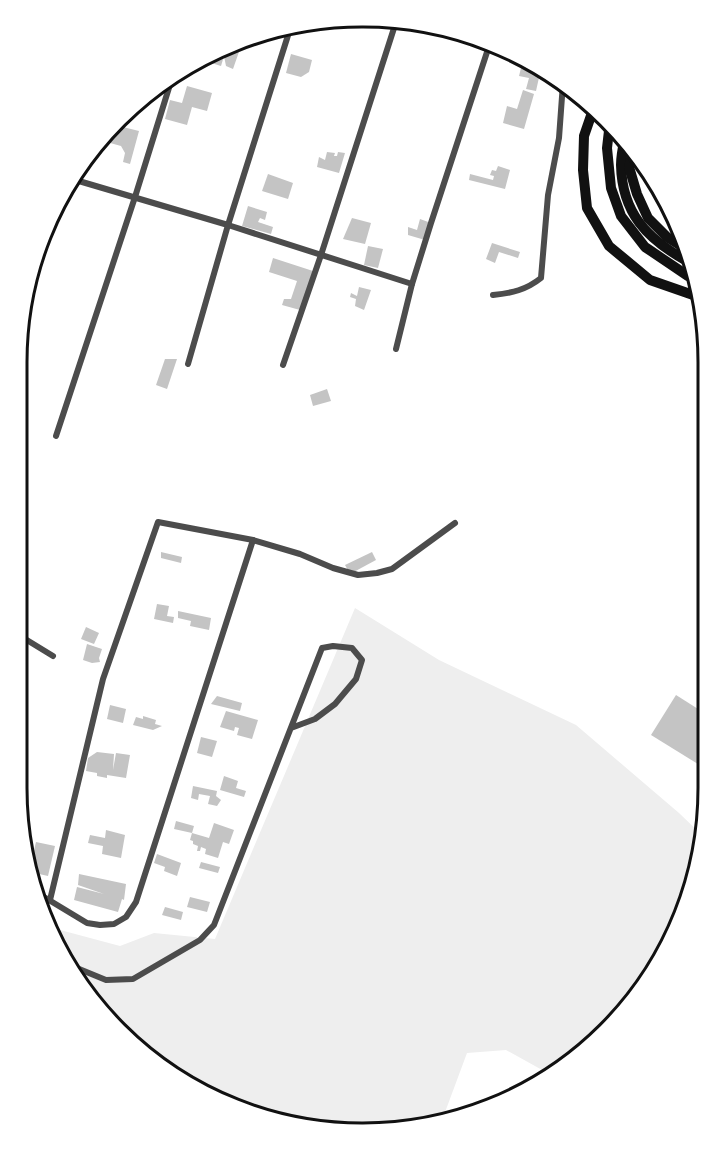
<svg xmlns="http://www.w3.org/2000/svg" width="725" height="1150" font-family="Inter,sans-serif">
<rect width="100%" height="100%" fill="#fff"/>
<path fill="#eee" d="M355 608 439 660 576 725 679 813 704 837 682 920 637 998 554 1075 553 1076 506 1050 467 1053 441 1123 362 1133 251 1115 152 1062 75 980 49 927 120 946 154 933 215 939Z"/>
<g fill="#c4c4c4">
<path d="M241 46 233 69 226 66 224 56 221 66 205 61 206 57 225 51 230 52 231 49Z"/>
<path d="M291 54 312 60 309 72 301 77 286 73Z"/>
<path d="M521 68 540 73 536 91 526 89 529 78 519 76Z"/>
<path d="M187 86 212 93 207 111 192 107 187 125 165 119 170 100 182 103Z"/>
<path d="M523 90 534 94 524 129 503 123 507 106 517 109Z"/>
<path d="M119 126 139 131 130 164 123 162 125 153 121 146 103 141Z"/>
<path d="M327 152 335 153 334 156H337L338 152 345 153 339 173 317 167 319 157 325 160Z"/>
<path d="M498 166 510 170 505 189 469 180 470 174 493 180 494 176 490 175 492 170 496 171Z"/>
<path d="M268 174 293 183 288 199 262 191Z"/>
<path d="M248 206 267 212 265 220 260 218 258 222 273 227 271 234 242 226Z"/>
<path d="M352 218 371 223 365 244 343 239Z"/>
<path d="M420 219 431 223 425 240 408 235V227L417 230Z"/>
<path d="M492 243 520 252 518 258 499 252 495 263 486 259Z"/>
<path d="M368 246 383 249 378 268 364 265Z"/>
<path d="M273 258 313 271 300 310 282 305 284 299H291L297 281 269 272Z"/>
<path d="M359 287 371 290 364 310 355 306 356 299 350 297 351 293 357 296Z"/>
<path d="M165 359H177L167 389 156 385Z"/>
<path d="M327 389 331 401 313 406 310 395Z"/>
<path d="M161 552 182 557 181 563 161 558Z"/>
<path d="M372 552 376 560 350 574 345 565Z"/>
<path d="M157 604 169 606 167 616 174 617 173 623 154 619Z"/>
<path d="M178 611 211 618 209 630 190 626 191 621 178 618Z"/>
<path d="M86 627 99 633 94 644 81 639Z"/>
<path d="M87 644 102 649 99 658 100 662 92 663 83 660Z"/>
<path d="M676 695 706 714V769L651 735Z"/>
<path d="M217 696 242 703 240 711 211 704Z"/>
<path d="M110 705 126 709 123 723 107 719Z"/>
<path d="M226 711 258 720 252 739 237 735 239 728 235 727 234 731 220 727Z"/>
<path d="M143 716 156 720 155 724 162 726 153 730 133 725 136 717 143 719Z"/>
<path d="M201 737 217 741 212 757 197 753Z"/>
<path d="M97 752 114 754 113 770 116 753 130 755 126 778 107 775V778L97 776V773L86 771 88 758Z"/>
<path d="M224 776 238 781 236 788 246 791 244 797 220 790Z"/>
<path d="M193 786 217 791 216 796 221 800 217 806 208 804 210 796 199 794 198 800 191 798Z"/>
<path d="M176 821 194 826 192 833 174 829Z"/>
<path d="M214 823 234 830 229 844 223 842 218 858 205 854 206 849 201 847 200 851H197L198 846 193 844V841L190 840 192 833 209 838Z"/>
<path d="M106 830 125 835 121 858 102 854 103 846 88 843 90 835 105 838Z"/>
<path d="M36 842 55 846 48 876 30 872V867Z"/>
<path d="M157 854 181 863 177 876 164 871 165 867 154 863Z"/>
<path d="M201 862 220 867 218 873 199 868Z"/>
<path d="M79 874 126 884 124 900 122 899 118 912 74 900 77 887 104 894 78 885Z"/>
<path d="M190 897 210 902 207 912 187 907Z"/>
<path d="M165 907 183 912 181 920 162 915Z"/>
</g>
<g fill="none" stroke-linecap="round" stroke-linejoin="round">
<g stroke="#4c4c4c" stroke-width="6">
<path d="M439 27 462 33"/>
<path d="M72 179 228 225 412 284"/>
<path d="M493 295C512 293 526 290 541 278L548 195 559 138 563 83"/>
<path d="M396 349 412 284 431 223 489 46"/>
<path d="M188 364 228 225 290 29"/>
<path d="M283 365 321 255 395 25"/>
<path d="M56 436 135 197 172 78"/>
<path d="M17 634 53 656"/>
<path d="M34 891 87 923 100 925 114 924 126 917 136 902 253 540"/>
<path d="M50 900 103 679 158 522 253 540 300 554 333 568 358 575 377 573 392 569 455 523"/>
<path d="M67 964 106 980 133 979 200 940 214 925 322 648 333 646 352 648 362 660 356 679 335 704 315 719 291 728"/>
</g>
<g stroke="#111" stroke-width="10">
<path d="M594 107 584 136 583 170 587 208 609 246 650 280 696 296"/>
<path d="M610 122 607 148 611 188 621 216 645 247 688 276 691 277"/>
<path d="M625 137C623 146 621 156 621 165 622 213 647 239 687 261"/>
<path d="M633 150 629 167 637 194 648 218 667 237 683 247"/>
</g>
</g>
<path d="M0 0H725V1150H0ZM362 27H363A335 335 0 0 1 698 362V788A335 335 0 0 1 363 1123H362A335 335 0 0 1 27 788V362A335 335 0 0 1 362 27Z" fill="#fff" fill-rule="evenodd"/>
<path fill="none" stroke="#111" stroke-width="3" d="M362 27H363A335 335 0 0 1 698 362V788A335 335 0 0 1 363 1123H362A335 335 0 0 1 27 788V362A335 335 0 0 1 362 27Z"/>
</svg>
